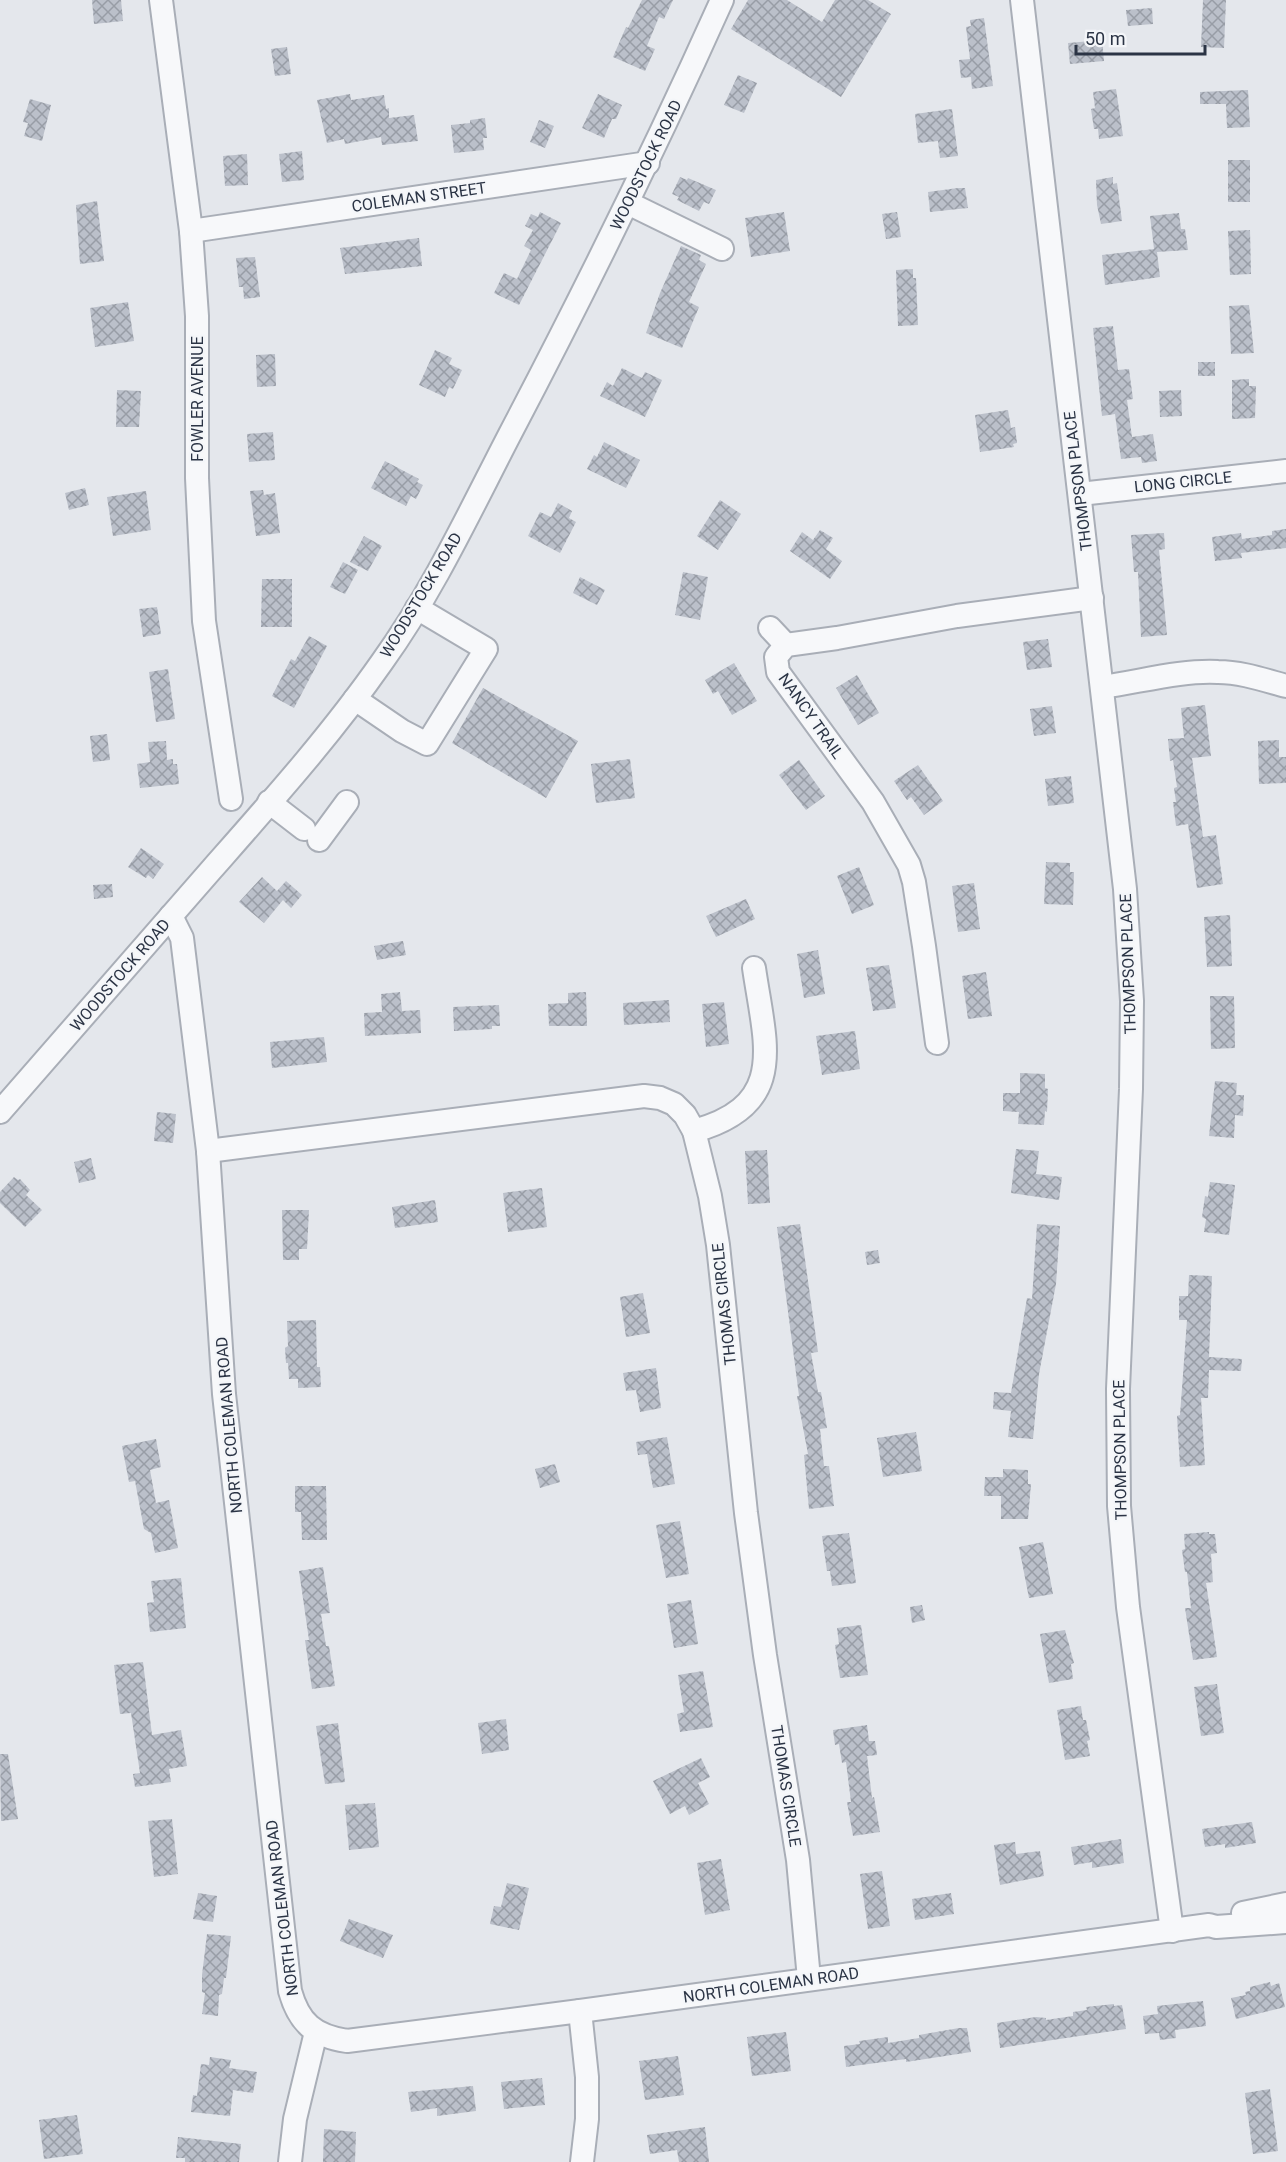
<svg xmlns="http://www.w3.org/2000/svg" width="1286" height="2162" font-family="Roboto,sans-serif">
<defs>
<pattern id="building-cross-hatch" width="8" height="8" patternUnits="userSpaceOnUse" patternTransform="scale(1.5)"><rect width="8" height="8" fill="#bbc0ca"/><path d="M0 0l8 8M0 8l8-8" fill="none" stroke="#989da6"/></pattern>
</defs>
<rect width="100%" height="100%" fill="#e4e7ec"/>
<g fill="url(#building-cross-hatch)">
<path d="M92 0H121L123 21 94 24Z"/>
<path d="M642 0H673L664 19 659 17 647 46 655 49 645 71 613 57 626 27 628 28Z"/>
<path d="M748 0H787L822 22 835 0H868L891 14 841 97 731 29Z"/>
<path d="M1203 0H1226L1224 48 1201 47Z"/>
<path d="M1152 8 1153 24 1128 26 1126 10Z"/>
<path d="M984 18 993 86 972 89 971 77 961 78 959 60 970 59 966 27 971 26 970 20Z"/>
<path d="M1102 40 1104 61 1070 64 1068 43Z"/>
<path d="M287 47 291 74 275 76 271 49Z"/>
<path d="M738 75 757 83 744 113 724 105Z"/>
<path d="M1116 89 1123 136 1099 139 1098 129H1094L1091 109 1095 108 1093 92Z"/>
<path d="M1248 90 1250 127 1227 128 1226 104H1200V92Z"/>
<path d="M350 94 351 100 384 95 386 109 389 108V118L414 115 418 141 382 145 381 137 345 144 344 139 327 143 317 100Z"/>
<path d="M598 94 622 105 616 119H612L604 138 582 128Z"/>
<path d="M30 99 51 105 42 141 24 136 28 123 23 122Z"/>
<path d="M952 109 958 156 940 158 938 141 918 143 915 114Z"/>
<path d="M485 118 487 138H483L484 150 454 153 451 125 470 123V120Z"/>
<path d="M539 120 554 126 545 148 530 142Z"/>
<path d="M302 151 304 180 282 182 279 154Z"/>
<path d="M247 154 248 185 225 186 223 156Z"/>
<rect x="1228" y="160" width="22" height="42"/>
<path d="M680 177 687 180 688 178 716 190 709 204 704 202 699 211 677 200 679 197 672 194Z"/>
<path d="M1113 177V184L1117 183 1122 221 1101 224 1097 205 1096 180Z"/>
<path d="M958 188H965L968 208 930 212 928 192Z"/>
<path d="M97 201 104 261 80 264 76 205Z"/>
<path d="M540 212 561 223 519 305 494 293 504 273 517 279 531 250 524 246 533 230 525 226 531 214 538 217Z"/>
<path d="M784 212 790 251 751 257 745 218Z"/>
<path d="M897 212 901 237 886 239 882 214Z"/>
<path d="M1179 213 1181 229H1185L1188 250 1157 252 1160 277 1105 285 1102 255 1154 249 1150 216Z"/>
<path d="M1250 230 1251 274 1230 275 1228 231Z"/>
<path d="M419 238 422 266 345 274 340 248Z"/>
<path d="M681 246 701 255 699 260 706 264 689 302 699 307 682 348 646 333 660 293Z"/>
<path d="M255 257 260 297 244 299 243 287H239L236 258Z"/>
<path d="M913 269V278H916L918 325 898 326 896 270Z"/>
<path d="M128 302 134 341 95 347 90 308Z"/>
<path d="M1249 305 1254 353 1231 354 1229 306Z"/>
<path d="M1113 326 1118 370 1129 369 1133 399 1127 400 1132 437 1153 434 1157 461 1142 463 1141 457 1121 459 1115 414 1102 416 1093 328Z"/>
<path d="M435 350 452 358 449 364 462 370 453 389 449 387 445 397 419 385Z"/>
<path d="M275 354 276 386 257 387 256 355Z"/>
<rect x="1198" y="362" width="17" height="14"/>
<path d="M622 368 642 378 645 372 662 380 645 417 600 396 607 382 613 386Z"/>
<path d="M1249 379V386H1256L1255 418 1232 419V380Z"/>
<path d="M117 390 141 391 139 427H116Z"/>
<path d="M1181 390 1182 416 1160 417 1159 391Z"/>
<path d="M1008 410 1011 428 1015 427 1017 443 1013 444 1014 447 980 452 975 415Z"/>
<path d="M273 432 275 460 249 462 247 434Z"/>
<path d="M604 442 640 460 626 488 587 469 594 455 597 457Z"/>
<path d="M385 461 419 479 417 482 423 485 416 499 411 496 406 506 371 488Z"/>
<path d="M85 488 89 505 69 510 65 493Z"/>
<path d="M263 490 264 495 275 493 280 533 256 536 250 491Z"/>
<path d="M146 491 151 530 113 536 107 497Z"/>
<path d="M720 500 741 514 718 550 697 536Z"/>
<path d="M558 503 572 511 569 518 576 522 560 553 528 536 540 512 551 517Z"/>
<path d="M1286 529V548L1241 553 1242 558 1215 561 1212 537 1241 533 1242 539 1272 535V531Z"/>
<path d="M820 530 833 538 826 549 842 561 830 579 790 551 802 532 813 540Z"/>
<path d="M1164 533 1165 549 1159 550 1167 635 1141 637 1138 572H1134L1131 535Z"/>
<path d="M364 536 382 546 368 571 350 562Z"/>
<path d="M343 562 358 570 345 594 330 587Z"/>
<path d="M683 572 708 577 700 620 675 615Z"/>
<path d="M580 577 605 590 597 605 573 593Z"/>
<path d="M262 579H292V627H261Z"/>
<path d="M157 607 161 634 143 637 139 609Z"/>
<path d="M309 636 327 646 294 708 272 696 291 659 295 661Z"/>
<path d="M1048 639 1052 667 1027 670 1023 642Z"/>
<path d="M734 663 757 701 732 715 718 691 713 694 705 680Z"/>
<path d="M168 669 175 719 156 722 149 672Z"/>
<path d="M857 675 879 713 858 725 836 688Z"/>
<path d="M483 688 578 741 546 798 452 743Z"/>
<path d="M1205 705 1211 756 1192 758 1203 837 1216 835 1223 884 1197 888 1188 824 1176 826 1173 802H1176L1174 788 1177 787 1173 760 1170 761 1168 739 1184 738 1181 708Z"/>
<path d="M1052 706 1056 733 1034 736 1030 709Z"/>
<path d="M107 734 110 760 93 762 90 736Z"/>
<path d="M1279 740V757H1286V783L1259 784 1258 741Z"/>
<path d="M166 741 167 760 173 759V764H177L179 784 140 788 137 764 150 762 148 742Z"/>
<path d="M630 759 635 798 596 803 591 764Z"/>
<path d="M799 760 825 796 806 810 779 775Z"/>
<path d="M918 765 943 801 924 815 911 797 907 800 894 781Z"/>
<path d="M1071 776 1074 803 1048 806 1045 779Z"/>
<path d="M141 848 164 864 153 879 148 875 146 878 128 867Z"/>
<path d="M1046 862 1070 863V872H1074L1073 905 1044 904Z"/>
<path d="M859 867 874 905 852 914 837 876Z"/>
<path d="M262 877 277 891 286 881 302 895 291 908 283 900 264 923 239 902Z"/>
<path d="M974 883 980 929 958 932 952 886Z"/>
<path d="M112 884 113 897 94 899 93 885Z"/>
<path d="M746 899 755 919 716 937 706 916Z"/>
<path d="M1230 915 1232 966 1207 967 1204 917Z"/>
<path d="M403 941 406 955 377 960 374 946Z"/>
<path d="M818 950 825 994 804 998 797 954Z"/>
<path d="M889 965 896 1008 873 1011 866 968Z"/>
<path d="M986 972 992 1016 968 1019 962 976Z"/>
<path d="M400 992 402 1011 420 1010 421 1033 365 1036 364 1013 382 1012 381 994Z"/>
<path d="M586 992 587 1026H549L548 1004 568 1003V993Z"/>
<path d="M1210 996H1234L1235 1048 1211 1049Z"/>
<path d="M669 1000 670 1022 624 1025 623 1003Z"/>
<path d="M724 1002 729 1044 706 1047 702 1004Z"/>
<path d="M499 1005 500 1026H492V1029L454 1031 453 1007Z"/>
<path d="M855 1031 860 1069 822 1075 816 1036Z"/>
<path d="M324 1037 327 1062 272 1068 270 1042Z"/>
<path d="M1020 1073 1045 1074V1088L1048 1089 1047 1112 1045 1111 1044 1125 1018 1124 1019 1112 1003 1111V1093H1020Z"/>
<path d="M1215 1081 1237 1083 1236 1095H1244L1243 1116 1235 1115 1234 1138 1209 1136Z"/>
<path d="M157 1112 176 1114 173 1143 154 1141Z"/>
<path d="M1016 1149 1039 1151 1036 1174 1062 1177 1059 1200 1011 1193Z"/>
<path d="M767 1150 770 1203 748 1204 745 1151Z"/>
<path d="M91 1158 96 1179 79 1183 74 1162Z"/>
<path d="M14 1177 18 1180 20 1179 30 1190 26 1195 42 1210 25 1227 0 1203V1192Z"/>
<path d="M1210 1182 1235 1185 1229 1235 1204 1232 1206 1219 1202 1217 1205 1196 1208 1197Z"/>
<path d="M542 1188 547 1227 508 1232 503 1193Z"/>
<path d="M435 1200 438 1222 395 1228 392 1207Z"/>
<path d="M282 1210H309L307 1249H299V1260H283Z"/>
<path d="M800 1224 818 1352 811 1353 818 1392H821L827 1428 820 1429 824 1466H829L834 1506 809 1509 804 1455 808 1454 797 1396H799L777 1227Z"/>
<path d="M1037 1224 1060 1226 1056 1284 1039 1374 1033 1439 1008 1437 1011 1411 993 1409 994 1392 1011 1393 1027 1298 1032 1299Z"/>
<path d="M878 1250 880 1263 867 1265 865 1252Z"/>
<path d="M1189 1275 1212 1276 1209 1357 1242 1359 1241 1371 1209 1370 1208 1398H1201L1205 1465 1180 1467 1177 1416 1180 1415 1187 1320H1179V1296H1188Z"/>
<path d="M643 1293 650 1333 626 1337 620 1297Z"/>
<path d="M316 1320 317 1367H320L321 1387 298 1388V1379H289L288 1363H286L285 1348 288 1346 287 1321Z"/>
<path d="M656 1368 661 1408 640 1412 636 1390 626 1391 623 1373Z"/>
<path d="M916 1432 922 1471 883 1477 877 1438Z"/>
<path d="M667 1437 675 1484 653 1488 647 1454 638 1455 636 1442Z"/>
<path d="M156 1439 161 1467 150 1470 156 1503 169 1500 178 1548 155 1553 151 1533 144 1529 135 1481 129 1482 122 1446Z"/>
<path d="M555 1464 560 1482 540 1488 535 1469Z"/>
<path d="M1003 1469 1028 1470V1484H1031L1028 1519H1001V1496H984L985 1477H1003Z"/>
<path d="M295 1486H326L327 1540H302L301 1512H295Z"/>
<path d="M680 1521 689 1574 666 1578 656 1525Z"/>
<path d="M1209 1532V1534H1215L1217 1553 1211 1554 1213 1582 1206 1583 1217 1657 1193 1660 1185 1608H1191L1187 1572H1185L1182 1550 1185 1549 1184 1534Z"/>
<path d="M849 1533 856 1583 832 1586 830 1571H827L822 1536Z"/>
<path d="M1043 1542 1053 1594 1029 1598 1019 1547Z"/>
<path d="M323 1567 330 1613 321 1614 326 1646H329L335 1686 312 1689 305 1640H309L299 1571Z"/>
<path d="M181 1578 186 1628 150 1632 147 1603 154 1602 151 1581Z"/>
<path d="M691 1600 698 1644 674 1648 667 1604Z"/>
<path d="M922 1605 925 1620 912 1623 910 1607Z"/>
<path d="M861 1625 868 1675 840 1678 835 1645 839 1644 837 1628Z"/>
<path d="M1065 1630 1074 1663 1071 1664 1073 1679 1049 1683 1040 1634Z"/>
<path d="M143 1662 152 1735 181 1730 187 1766 169 1769 171 1782 135 1787 133 1774 140 1773 131 1713 120 1714 114 1665Z"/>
<path d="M703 1671 713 1727 680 1732 677 1714 684 1712 678 1675Z"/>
<path d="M1217 1684 1224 1733 1201 1736 1194 1687Z"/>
<path d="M1081 1706 1083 1720H1086L1090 1740 1087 1741 1090 1756 1065 1760 1057 1710Z"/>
<path d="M506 1719 509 1750 482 1754 478 1723Z"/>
<path d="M338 1723 345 1782 325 1784 316 1726Z"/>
<path d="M867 1725 869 1741H875L877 1755 867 1756 872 1798 874 1797 880 1832 853 1836 847 1802H851L846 1762 842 1763 839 1744 835 1745 833 1730Z"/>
<path d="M0 1754H8L18 1819 1 1821Z"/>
<path d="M701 1758 710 1777 698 1783 709 1804 689 1815 685 1806 670 1814 653 1781Z"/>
<path d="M375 1803 379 1847 349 1850 345 1805Z"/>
<path d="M172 1819 178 1874 154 1877 148 1821Z"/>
<path d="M1252 1822 1256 1843 1225 1848V1844L1205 1847 1202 1829Z"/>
<path d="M1121 1839 1124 1863 1092 1868V1862L1074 1865 1071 1847Z"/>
<path d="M1015 1842 1016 1854 1040 1851 1044 1876 1000 1885 994 1845Z"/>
<path d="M721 1859 730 1910 705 1915 697 1863Z"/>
<path d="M882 1871 890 1926 868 1929 860 1874Z"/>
<path d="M507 1883 529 1888 519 1930 490 1924 494 1906 501 1907Z"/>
<path d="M198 1893 217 1896 213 1922 193 1919Z"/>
<path d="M951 1893 954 1914 915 1920 912 1899Z"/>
<path d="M349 1919 393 1935 383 1958 340 1941Z"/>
<path d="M207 1934 231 1936 226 1978H224L222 1994 219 1995 218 2016 202 2014 205 1993 202 1992V1975Z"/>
<path d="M1270 1982 1271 1986 1279 1983 1285 2007 1236 2019 1231 1998 1246 1995 1245 1992 1250 1991V1987Z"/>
<path d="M1203 2001 1206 2026 1175 2030 1176 2038 1160 2040 1159 2033 1145 2034 1143 2016 1158 2014 1157 2006Z"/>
<path d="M1114 2004V2006L1122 2005 1126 2029 1000 2048 997 2023 1036 2017 1046 2018V2020L1073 2016V2012L1087 2010 1086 2007Z"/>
<path d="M959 2028H967L971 2052 906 2062V2059L846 2067 844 2046 860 2044 859 2041 888 2037V2043L919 2038V2035Z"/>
<path d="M786 2032 791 2071 752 2076 747 2037Z"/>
<path d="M678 2056 684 2095 645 2100 639 2061Z"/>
<path d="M210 2057 231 2060 229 2068 257 2072 253 2093 233 2090 230 2116 191 2112 193 2095 197 2096 201 2064 209 2065Z"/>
<path d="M542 2078 545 2105 504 2109 501 2082Z"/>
<path d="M473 2086 476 2111 437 2116V2108L411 2112 408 2092Z"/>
<path d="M1270 2089 1278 2151 1253 2154 1245 2093Z"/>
<path d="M77 2115 83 2154 44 2159 39 2120Z"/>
<path d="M705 2127 709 2162H679L677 2150 650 2154 647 2135Z"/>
<path d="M324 2129 356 2132 355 2162H323Z"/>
<path d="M178 2137 241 2144 239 2162H185V2158H176Z"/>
</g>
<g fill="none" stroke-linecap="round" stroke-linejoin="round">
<g stroke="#a9aeb7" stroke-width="26">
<g id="minor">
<path d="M161 0 191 231 197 316V478L204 621 231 799"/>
<path d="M1022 0 1125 889 1132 1001 1131 1089 1118 1389 1119 1506 1128 1607 1172 1931"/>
<path d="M628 203 722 249"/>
<path d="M191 231 648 163"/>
<path d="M1080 494 1286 471"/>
<path d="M770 628 786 645"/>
<path d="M1102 687C1139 682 1181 670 1218 672 1241 672 1264 680 1286 686"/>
<path d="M355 699 402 731 427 744 486 649 417 608"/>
<path d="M269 802 304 829"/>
<path d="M319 840 347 802"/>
<path d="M171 916 182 938 208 1151 224 1394 290 1991C299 2023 314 2036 347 2041L580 2011 1209 1925 1216 1927 1286 1922"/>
<path d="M937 1043 924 946 914 882 909 865 873 802 778 672 776 657 786 645 837 638 957 616 1092 598"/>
<path d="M0 1112C71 1031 142 950 212 869 271 802 331 735 382 662 433 591 470 511 510 434 585 291 656 147 722 0"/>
<path d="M694 1131C789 1105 765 1044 754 968"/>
<path d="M208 1151 644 1096 660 1098 674 1104 685 1115 694 1131 710 1196 718 1245 746 1513 765 1655 798 1860 809 1979"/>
<path d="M1243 1913 1286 1904"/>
<path d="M580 2011 587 2077V2119L582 2162"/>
<path d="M290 2162 295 2119 316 2032"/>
</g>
</g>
<use href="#minor" stroke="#f7f8fa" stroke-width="22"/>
</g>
<g text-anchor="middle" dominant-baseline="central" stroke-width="4.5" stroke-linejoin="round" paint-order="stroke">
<g font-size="16" fill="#2b3445" stroke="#f4f6f9">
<text transform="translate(646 165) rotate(-64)">WOODSTOCK ROAD</text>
<text transform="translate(419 197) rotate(-8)">COLEMAN STREET</text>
<text transform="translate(197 399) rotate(-90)">FOWLER AVENUE</text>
<text transform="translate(1078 481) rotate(-97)">THOMPSON PLACE</text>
<text transform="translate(1183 482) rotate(-6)">LONG CIRCLE</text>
<text transform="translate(421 595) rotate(-59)">WOODSTOCK ROAD</text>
<text transform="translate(811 716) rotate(55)">NANCY TRAIL</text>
<text transform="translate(1128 964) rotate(-92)">THOMPSON PLACE</text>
<text transform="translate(120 975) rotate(-49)">WOODSTOCK ROAD</text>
<text transform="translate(724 1304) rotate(-96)">THOMAS CIRCLE</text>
<text transform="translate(229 1425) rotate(-95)">NORTH COLEMAN ROAD</text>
<text transform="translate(1120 1450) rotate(-91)">THOMPSON PLACE</text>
<text transform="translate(786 1786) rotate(81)">THOMAS CIRCLE</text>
<text transform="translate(282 1908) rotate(-97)">NORTH COLEMAN ROAD</text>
<text transform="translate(771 1985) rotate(-8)">NORTH COLEMAN ROAD</text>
</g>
</g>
<path d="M1076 45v9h129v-9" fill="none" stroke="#2b3445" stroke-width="3"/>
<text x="1085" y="45" font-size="18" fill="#2b3445" stroke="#f4f6f9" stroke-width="4.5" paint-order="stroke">50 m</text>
</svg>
